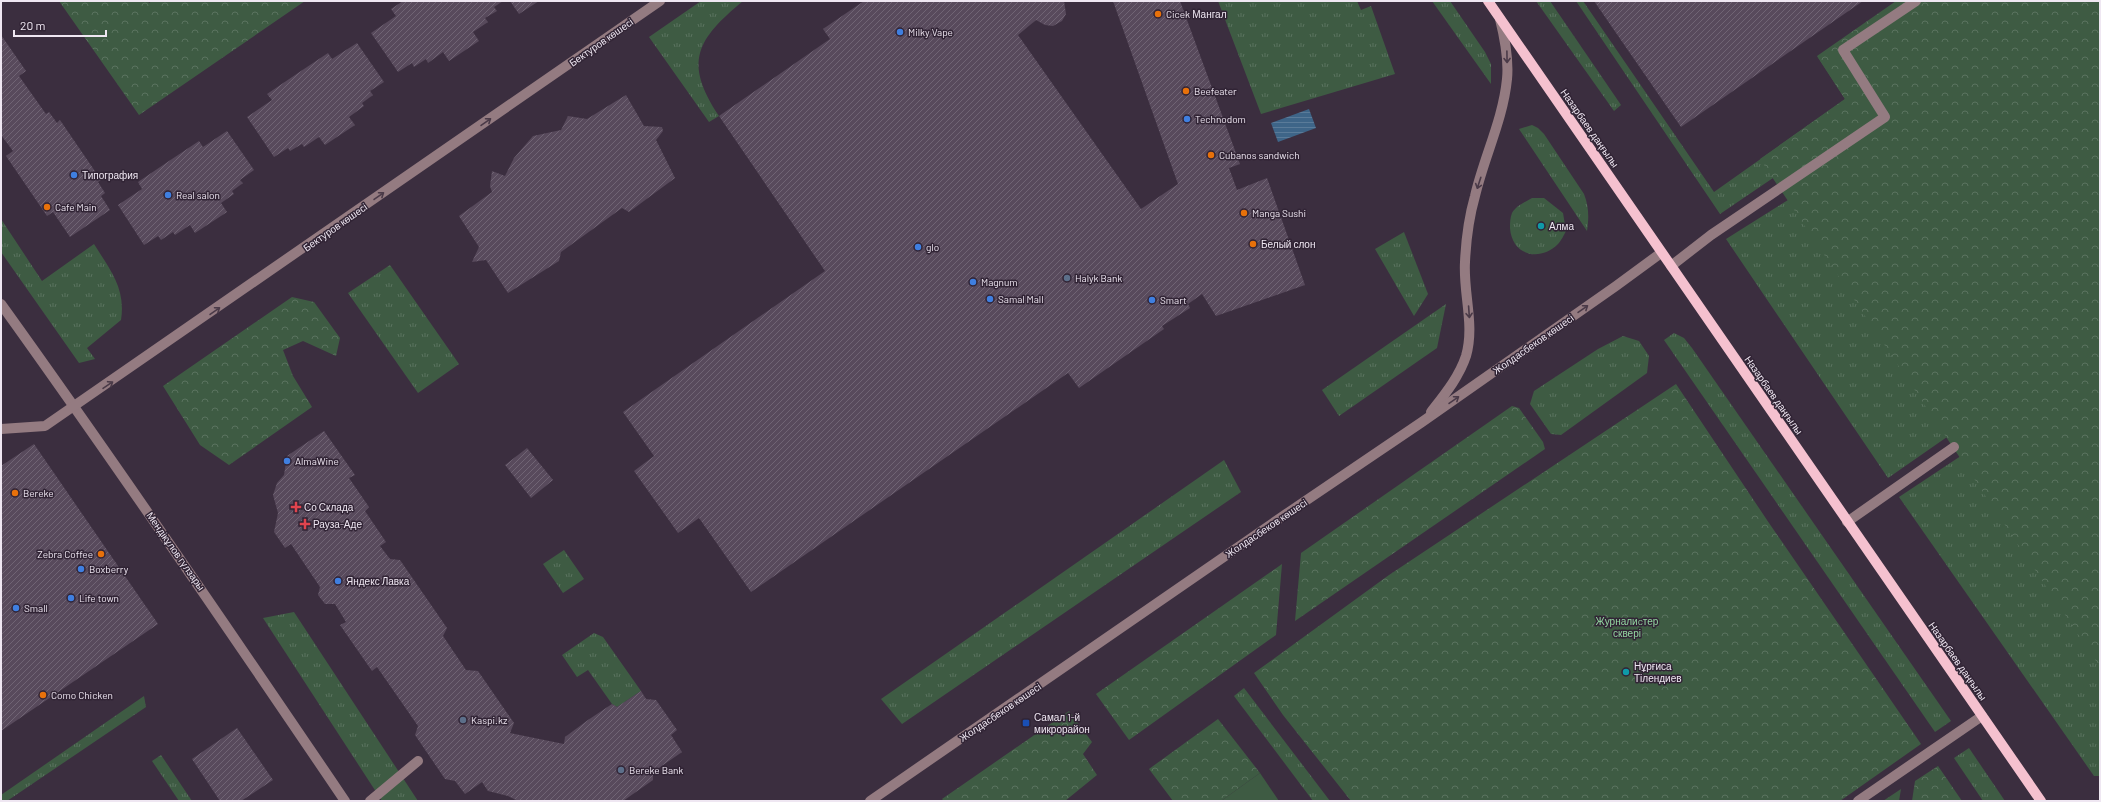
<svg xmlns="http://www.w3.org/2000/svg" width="2101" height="802" font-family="Barlow,sans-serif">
<defs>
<pattern id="grass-tufts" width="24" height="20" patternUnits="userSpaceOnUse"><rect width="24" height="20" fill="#3e5b43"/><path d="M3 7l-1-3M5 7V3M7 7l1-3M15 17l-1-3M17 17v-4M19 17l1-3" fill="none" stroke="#5a735f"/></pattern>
<pattern id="forest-crowns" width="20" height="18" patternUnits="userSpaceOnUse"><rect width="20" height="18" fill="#3e5b43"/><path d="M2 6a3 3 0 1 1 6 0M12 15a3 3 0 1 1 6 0" fill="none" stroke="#5a735f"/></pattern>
<pattern id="water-rules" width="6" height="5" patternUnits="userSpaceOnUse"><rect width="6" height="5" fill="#3e6588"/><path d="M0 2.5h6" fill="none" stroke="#5a7b99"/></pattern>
<pattern id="building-hatch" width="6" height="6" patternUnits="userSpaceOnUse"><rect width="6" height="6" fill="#584a5c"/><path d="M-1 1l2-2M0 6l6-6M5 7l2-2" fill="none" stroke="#706474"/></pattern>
</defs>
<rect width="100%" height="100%" fill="#3b2e3f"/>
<g fill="url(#grass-tufts)">
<path d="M701 1H743C697 39 683 62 719 116L709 122 649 37Z"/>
<path d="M1218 1H1357L1361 10 1371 6 1395 74 1261 114Z"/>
<path d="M1432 1H1450L1485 52 1491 64V84Z"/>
<path d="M1536 1H1550L1621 105 1614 111Z"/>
<path d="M1576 1H1583L1714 192 1845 99 1817 56 1870 112 1720 214Z"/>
<path d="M1532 125 1538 128 1544 134 1584 194C1589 207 1589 218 1587 231L1519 129Z"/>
<path d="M1804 186 1947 437 1888 478 1726 239 1788 200Z"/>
<path d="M1532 198H1544L1563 213 1566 231C1564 235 1561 241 1558 244 1540 262 1512 256 1510 228 1510 223 1510 218 1512 213 1516 206 1525 202 1532 198Z"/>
<path d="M1 219 42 281 94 244C110 270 126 288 121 320L87 348 95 359 79 363 1 252Z"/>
<path d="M1404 232 1428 294 1414 316 1375 249Z"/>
<path d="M390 265 459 364 418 393 348 293Z"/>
<path d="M1446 304 1437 348 1339 416 1322 390Z"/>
<path d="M1674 333 1684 338 1692 348 1951 721 1935 732 1664 340Z"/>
<path d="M1623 336 1639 341 1649 356 1647 373 1561 435 1551 434 1530 404 1534 391 1598 349Z"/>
<path d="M2006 426 2100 620V776H2094L1899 497Z"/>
<path d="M1224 460 1241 492 902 724 881 699Z"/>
<path d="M564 550 584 579 563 593 543 564Z"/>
<path d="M294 612 418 801H382L263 618Z"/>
<path d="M594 633 603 637 641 691 617 707 612 704 588 670 577 677 562 655Z"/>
<path d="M1244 688 1330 801H1313L1234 696Z"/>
<path d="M144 696 146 707 7 801H1V795Z"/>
<path d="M1969 748 2005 801H1983L1954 758Z"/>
<path d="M161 755 192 801H179L152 761Z"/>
</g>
<g fill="url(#forest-crowns)">
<path d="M59 1H148L149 3 152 1H305L139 115Z"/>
<path d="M1896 1H2100V667L1760 159 1845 99 1817 56Z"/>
<path d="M292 297 314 302 340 338 336 356 303 341 283 350 293 376 312 407 229 465 200 445 163 386Z"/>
<path d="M1676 384 1769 523 1921 744 1840 801H1351L1283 715 1254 673 1389 575Z"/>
<path d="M1512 406 1519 408 1543 442 1545 449 1295 621 1301 553Z"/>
<path d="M1282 564 1276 635 1129 740 1096 694Z"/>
<path d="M1069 711 1092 742 1083 754 1097 775 1065 801H944L942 799Z"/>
<path d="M1218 719 1260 773 1221 801H1173L1149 769Z"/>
<path d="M1938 766 1962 801H1912L1915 781Z"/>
<path d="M1901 789 1899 801H1883Z"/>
</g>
<path fill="#3e5b43" d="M1260 773 1279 801H1221Z"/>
<path fill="url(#water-rules)" d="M1309 109 1316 128 1278 142 1271 123Z"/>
<g fill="url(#building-hatch)">
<path d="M403 1H503L494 7 497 11 485 18 488 22 473 32 479 41 449 61 443 52 428 63 426 59 414 67 412 63 398 72 371 33 396 16 391 9Z"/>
<path d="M510 1H539L519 14Z"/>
<path d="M864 1H1064L1066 14 1062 21 1053 26 1045 25 1036 20 1018 35 1141 209 1178 184 1113 1H1180L1240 164 1229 168 1237 190 1267 178 1305 285 1216 316 1202 294 1188 304 1190 308 1162 326 1164 329 1079 388 1068 373 751 592 699 518 678 533 634 471 654 456 623 412 825 271 719 116 830 39 823 29Z"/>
<path d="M1594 1H1863L1681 127Z"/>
<path d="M1 35 26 71 19 76 36 100 46 114 49 112 57 123 60 120 101 180 98 182 105 193 101 196 110 210 70 237 53 212 47 216 6 156 13 151 1 135Z"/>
<path d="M357 43 384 82 370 91 373 95 362 103 364 106 349 117 355 125 325 145 319 137 304 147 302 144 290 151 288 148 274 157 247 117 272 100 267 94 298 73 328 53 332 59Z"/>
<path d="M626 95 644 126 662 127 663 131 656 140 675 178 629 212 622 208 561 252 559 261 508 293 486 260 472 262 479 247 459 216 492 192 490 186 492 171 505 176 514 158 533 136 561 130 568 116 587 119Z"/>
<path d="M227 131 254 170 240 180 243 183 232 191 234 194 221 203 227 212 195 233 190 225 175 235 173 232 161 240 158 236 144 245 118 205 142 189 138 182 169 161 199 141 203 147Z"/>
<path d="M324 431 355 475 349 478 369 507 365 511 386 542 380 546 390 559 400 560 447 628 443 636 466 670 478 671 514 723 510 733 564 744 565 737 588 720 612 704 617 707 641 691 646 699 656 700 677 730 671 735 682 752 653 772V780L623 801H518L508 796 488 791 482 782 465 794 455 781 445 779 415 735 418 726 377 667 372 671 340 625 346 622 335 604H325L318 595 320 587 291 544 285 548 274 532 278 513 273 495 277 483 284 475 287 456Z"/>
<path d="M34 444 158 624 1 731V466Z"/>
<path d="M527 448 553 480 531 498 505 465Z"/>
<path d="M237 728 273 780 241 801H220L192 759Z"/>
</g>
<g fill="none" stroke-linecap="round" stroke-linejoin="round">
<g stroke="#947b81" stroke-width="10">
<path d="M1671 266 1711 235 1885 117 1843 50 1916 1"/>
<path d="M1 304C119 468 232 634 345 801"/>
<path d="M1431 412C1445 394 1459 377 1466 356 1475 325 1463 293 1465 262 1466 240 1469 217 1475 196 1484 157 1503 120 1507 79 1509 59 1505 39 1500 19"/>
<path d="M1 429 45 426 660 1"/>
<path d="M1847 522 1954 447"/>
<path d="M370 801 418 761"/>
<path d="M870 801 1289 512 1422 422 1616 286 1661 253"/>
<path d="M1858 801 1982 716"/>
</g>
<path stroke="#f5c1cf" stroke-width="10" d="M1488 1 2041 801"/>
</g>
<defs><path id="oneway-shaft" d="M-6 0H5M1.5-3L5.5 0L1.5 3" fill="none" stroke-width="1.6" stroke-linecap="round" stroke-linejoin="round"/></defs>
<g stroke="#4a3a48">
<use href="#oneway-shaft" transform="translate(1507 57) rotate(89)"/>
<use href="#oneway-shaft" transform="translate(486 122) rotate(-35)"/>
<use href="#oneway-shaft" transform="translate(1479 183) rotate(108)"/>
<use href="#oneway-shaft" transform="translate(379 196) rotate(-35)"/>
<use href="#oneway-shaft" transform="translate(1583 309) rotate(-35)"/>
<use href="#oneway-shaft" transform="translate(215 311) rotate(-35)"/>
<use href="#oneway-shaft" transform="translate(1469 312) rotate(86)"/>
<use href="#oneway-shaft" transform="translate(108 385) rotate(-34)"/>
<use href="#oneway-shaft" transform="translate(1454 400) rotate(-35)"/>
</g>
<g fill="#e8710a" stroke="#312435" stroke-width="1.5">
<circle cx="1158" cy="14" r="4"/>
<circle cx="1186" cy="91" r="4"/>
<circle cx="1211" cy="155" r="4"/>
<circle cx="47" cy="207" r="4"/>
<circle cx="1244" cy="213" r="4"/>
<circle cx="1253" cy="244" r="4"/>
<circle cx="15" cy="493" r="4"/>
<circle cx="101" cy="554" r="4"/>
<circle cx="43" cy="695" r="4"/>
</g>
<g fill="#3f7fe0" stroke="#312435" stroke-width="1.5">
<circle cx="900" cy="32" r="4"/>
<circle cx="1187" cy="119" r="4"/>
<circle cx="74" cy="175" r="4"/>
<circle cx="168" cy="195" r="4"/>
<circle cx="918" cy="247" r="4"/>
<circle cx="973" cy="282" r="4"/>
<circle cx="990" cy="299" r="4"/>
<circle cx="1152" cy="300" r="4"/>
<circle cx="287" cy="461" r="4"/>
<circle cx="81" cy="569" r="4"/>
<circle cx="338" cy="581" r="4"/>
<circle cx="71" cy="598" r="4"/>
<circle cx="16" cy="608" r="4"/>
</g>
<g fill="#0f9aa8" stroke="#312435" stroke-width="1.5">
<circle cx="1541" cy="226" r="4"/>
<circle cx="1626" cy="672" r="4"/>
</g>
<g fill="#5c6f8a" stroke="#312435" stroke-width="1.5">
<circle cx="1067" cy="278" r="4"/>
<circle cx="463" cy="720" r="4"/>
<circle cx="621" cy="770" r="4"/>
</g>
<g fill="#e0444e" stroke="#312435" stroke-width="1.5">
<path d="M294 501h4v4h4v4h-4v4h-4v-4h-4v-4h4z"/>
<path d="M303 518h4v4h4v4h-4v4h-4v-4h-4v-4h4z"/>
</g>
<rect fill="#1a4fb4" stroke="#312435" stroke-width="1.5" x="1022" y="719" width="8" height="8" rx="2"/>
<g text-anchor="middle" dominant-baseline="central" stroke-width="3" stroke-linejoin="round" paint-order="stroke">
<g font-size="10" fill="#efe7f2" stroke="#312435" text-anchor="start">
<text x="1166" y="14">Cicek Мангал</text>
<text x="908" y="32">Milky Vape</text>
<text x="1194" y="91">Beefeater</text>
<text x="1195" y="119">Technodom</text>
<text x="1219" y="155">Cubanos sandwich</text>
<text x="82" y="175">Типография</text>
<text x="176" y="195">Real salon</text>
<text x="55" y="207">Cafe Main</text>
<text x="1252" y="213">Manga Sushi</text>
<text x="1549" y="226">Алма</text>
<text x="1261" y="244">Белый слон</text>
<text x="926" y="247">glo</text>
<text x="1075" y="278">Halyk Bank</text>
<text x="981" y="282">Magnum</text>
<text x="998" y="299">Samal Mall</text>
<text x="1160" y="300">Smart</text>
<text x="295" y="461">AlmaWine</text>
<text x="23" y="493">Bereke</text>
<text x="304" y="507">Со Склада</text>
<text x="313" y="524">Рауза-Аде</text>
<text x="93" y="554" text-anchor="end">Zebra Coffee</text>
<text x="89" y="569">Boxberry</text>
<text x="346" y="581">Яндекс Лавка</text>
<text x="79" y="598">Life town</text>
<text x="24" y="608">Small</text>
<text x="1634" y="666">Нұрғиса<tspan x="1634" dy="12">Тілендиев</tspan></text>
<text x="51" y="695">Como Chicken</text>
<text x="1034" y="717">Самал 1-й<tspan x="1034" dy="12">микрорайон</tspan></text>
<text x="471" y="720">Kaspi.kz</text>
<text x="629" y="770">Bereke Bank</text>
</g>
<g font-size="10" fill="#efe7f2" stroke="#312435">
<text transform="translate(601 42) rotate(-35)">Бектуров көшесі</text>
<text transform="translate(1590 128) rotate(55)">Назарбаев даңғылы</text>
<text transform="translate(335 227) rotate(-35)">Бектуров көшесі</text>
<text transform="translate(1533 344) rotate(-35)">Жолдасбеков көшесі</text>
<text transform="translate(1774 395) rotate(55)">Назарбаев даңғылы</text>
<text transform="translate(1266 528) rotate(-34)">Жолдасбеков көшесі</text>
<text transform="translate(176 551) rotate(55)">Мендікұлов гүлзары</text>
<text transform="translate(1958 661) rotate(55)">Назарбаев даңғылы</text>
<text transform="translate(1000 712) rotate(-34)">Жолдасбеков көшесі</text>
</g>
<g font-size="10" fill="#94d8a2" stroke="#312435">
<text x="1627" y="621">Журналиcтер<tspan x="1627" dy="12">сквері</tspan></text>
</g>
</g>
<rect width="2101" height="802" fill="none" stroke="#efe7f2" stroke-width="4"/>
<path d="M14 30v6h92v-6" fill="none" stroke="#efe7f2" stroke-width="2"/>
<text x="20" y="30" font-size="12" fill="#efe7f2" stroke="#312435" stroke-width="3" paint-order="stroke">20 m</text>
</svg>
